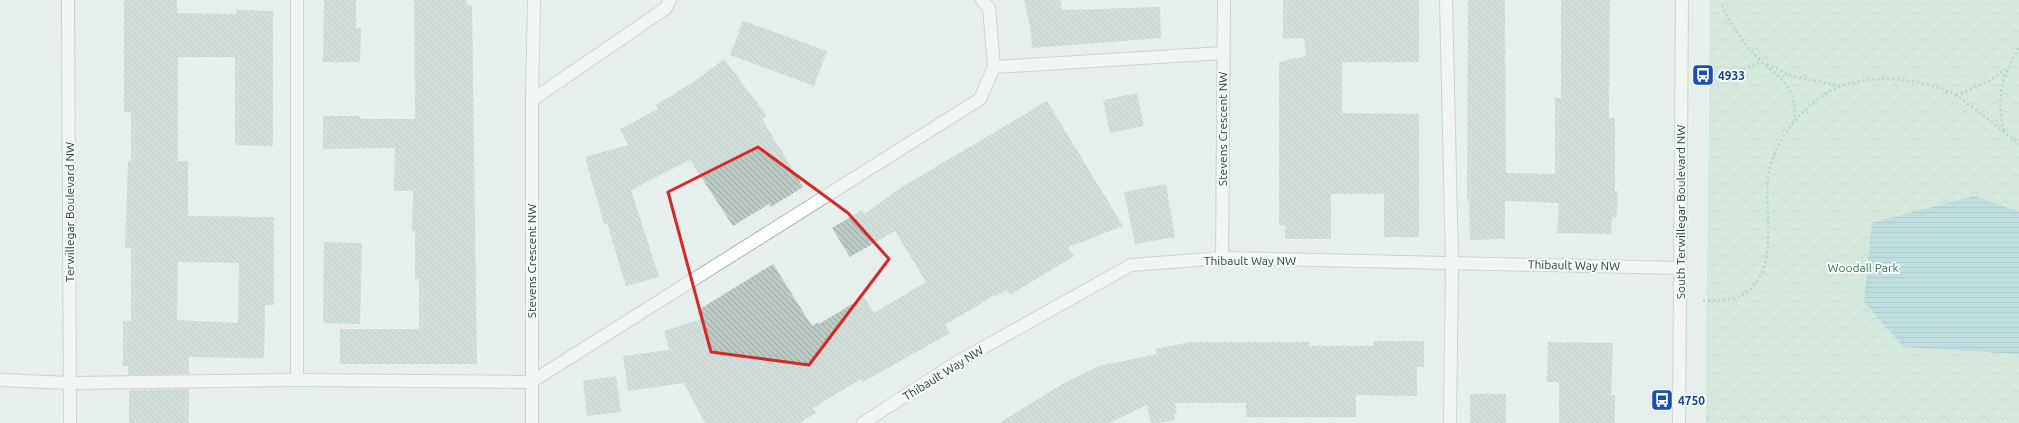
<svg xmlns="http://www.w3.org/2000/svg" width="2019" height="423" font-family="Ubuntu,sans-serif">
<defs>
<pattern id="forest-crowns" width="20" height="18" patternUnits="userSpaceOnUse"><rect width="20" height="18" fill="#bfe0c8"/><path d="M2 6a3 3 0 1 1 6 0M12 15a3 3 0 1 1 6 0" fill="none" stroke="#a4c1ad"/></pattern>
<pattern id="water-rules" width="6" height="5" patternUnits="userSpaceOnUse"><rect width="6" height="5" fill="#8ec9d4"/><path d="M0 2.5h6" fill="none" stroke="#74a5ad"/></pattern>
<pattern id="building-back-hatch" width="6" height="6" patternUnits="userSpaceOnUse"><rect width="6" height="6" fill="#bbcac4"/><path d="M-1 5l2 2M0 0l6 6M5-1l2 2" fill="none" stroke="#98a6a0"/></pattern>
</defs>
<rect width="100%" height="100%" fill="#e6efeb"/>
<path fill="url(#forest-crowns)" d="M1710 0H2019V423H1706Z"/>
<path fill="url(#water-rules)" d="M1975 196 2019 212V354L1904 347 1864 302 1872 223Z"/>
<g fill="url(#building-back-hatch)" fill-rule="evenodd">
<path d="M124 0H177V13L236 14 237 10 273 11V146L235 145V57H178V161H188V216L274 217V305H265L264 358 189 357V374L128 375V366H123V321H131V248H125L128 161H131V112H124ZM178 262 239 263 238 323 177 320Z"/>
<path d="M324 0H356V28H361L360 62H323Z"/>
<path d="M414 0H467V5H472L477 364H340V329H419V279H415V231H412L413 191H394L395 148 323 149V116H360V119H415Z"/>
<path d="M1024 0H1060L1062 10 1160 7 1161 38 1032 48 1030 27Z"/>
<path d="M1283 0H1419V62H1342V113L1419 114V237H1384V194H1331V239H1285V225H1279V62L1306 56 1304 38 1283 39Z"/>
<path d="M1468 0H1505L1506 173 1555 174V98H1561V0H1610L1609 118H1615V191H1618L1617 217H1612L1611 234 1557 233 1559 203 1505 201V239L1470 240 1469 201H1467Z"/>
<path d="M743 21 827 51 814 86 730 55Z"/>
<path d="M724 59 767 116 762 119 803 187 771 207 769 204 733 226 690 160 631 190 659 277 626 286 607 223 604 224 585 157 628 145 620 129 658 109 656 105 695 81Z"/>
<path d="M1137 93 1144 126 1110 133 1103 100Z"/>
<path d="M1047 101 1123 226 1068 247 1074 256 1010 295 1006 290 996 296 995 295 945 325 950 333 863 382 861 379 813 408 816 413 799 423H705L684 383 628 391 623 356 669 350 664 331 702 319 697 311 773 264 812 326 819 322V324L864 297 874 313 926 282 895 231 850 257 832 228 862 210 864 214 902 187Z"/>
<path d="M1166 184 1175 237 1135 244 1124 192Z"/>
<path d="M324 242 362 243 360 324 323 323Z"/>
<path d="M1374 341H1424V367H1417V396L1356 395V417H1246V403H1175L1177 413 1174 414 1175 420 1159 423H1151L1147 405 1109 423H999L1064 383 1099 366 1157 354 1155 349 1190 342H1309V346H1374Z"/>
<path d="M1548 342 1613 343 1611 395H1615V423H1559V382H1547Z"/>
<path d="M616 376 621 412 587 416 583 381Z"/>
<path d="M189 389V423H129V390Z"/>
<rect x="1470" y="394" width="36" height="29"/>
</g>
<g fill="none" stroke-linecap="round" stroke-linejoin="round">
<g stroke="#a8b8b2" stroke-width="14">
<g id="lane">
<path d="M1446 0 1452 262 1450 423"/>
<path d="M994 67 1223 53"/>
<path d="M0 380 70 383 297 380 531 382 980 99 994 67 989 8 982 0"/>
<path d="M297 380V0"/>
</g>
</g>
<g stroke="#a8b8b2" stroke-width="14">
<g id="street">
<path d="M68 0 70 423"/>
<path d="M532 100 666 8 670 0"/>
<path d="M1222 258 1224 0"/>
<path d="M532 423V100L534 0"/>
<path d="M863 423 954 364 1131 265 1222 258 1680 268"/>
</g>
</g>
<g stroke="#a4bbb3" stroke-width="14">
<path id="secondary" d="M1679 423 1682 0"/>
</g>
<g stroke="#86b3a5" stroke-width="2.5" stroke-dasharray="2 3" stroke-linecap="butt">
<path d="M1722 5C1731 27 1746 47 1763 63 1773 72 1785 80 1791 93 1795 101 1795 111 1795 120"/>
<path d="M1767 64 1792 76 1840 86"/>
<path d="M1724 75 1762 62"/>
<path d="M1956 95 1989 81 2006 69"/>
<path d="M2004 131C1996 96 2001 79 2019 48"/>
<path d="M1703 301C1728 300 1748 301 1761 274 1777 239 1760 196 1772 160 1782 131 1811 97 1841 86 1876 74 1920 78 1954 94 1961 98 1969 105 1976 110 1990 121 2005 132 2019 144"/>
</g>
<use href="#lane" stroke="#fff" stroke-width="12"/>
<use href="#street" stroke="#fff" stroke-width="12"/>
<use href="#secondary" stroke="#fff" stroke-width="12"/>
</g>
<path d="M0 0H2019V423H0ZM758 147 848 213 889 259 809 365 711 352 668 192Z" fill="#e6efeb" fill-opacity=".55" fill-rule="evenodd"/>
<path fill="none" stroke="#d62828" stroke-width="3" stroke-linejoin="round" d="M758 147 848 213 889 259 809 365 711 352 668 192Z"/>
<defs>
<g id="bus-square" transform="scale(1.15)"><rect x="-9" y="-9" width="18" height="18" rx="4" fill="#1a4fb4" stroke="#f7fbf9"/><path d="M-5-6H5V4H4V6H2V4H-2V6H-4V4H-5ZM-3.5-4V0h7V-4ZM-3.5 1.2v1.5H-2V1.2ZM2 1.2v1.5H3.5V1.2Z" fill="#fff"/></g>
</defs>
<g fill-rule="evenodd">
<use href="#bus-square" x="1703" y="75"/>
<use href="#bus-square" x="1662" y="400"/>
</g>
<g text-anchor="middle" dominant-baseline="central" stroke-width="4" stroke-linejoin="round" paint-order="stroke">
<g font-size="12" font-weight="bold" fill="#164399" stroke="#f7fbf9" text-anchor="start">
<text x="1718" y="75">4933</text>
<text x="1678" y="400">4750</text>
</g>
<g font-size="12" fill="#24423a" stroke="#f7fbf9">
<text transform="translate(1222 129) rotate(-90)">Stevens Crescent NW</text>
<text transform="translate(69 212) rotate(-90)">Terwillegar Boulevard NW</text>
<text transform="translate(1680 212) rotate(-90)">South Terwillegar Boulevard NW</text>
<text x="1250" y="260">Thibault Way NW</text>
<text transform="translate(531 261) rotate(-90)">Stevens Crescent NW</text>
<text transform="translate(1574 265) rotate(1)">Thibault Way NW</text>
<text transform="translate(943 373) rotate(-32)">Thibault Way NW</text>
</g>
<g font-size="12" fill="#2d7a4b" stroke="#f7fbf9">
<text x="1863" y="267">Woodall Park</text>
</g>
</g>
</svg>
